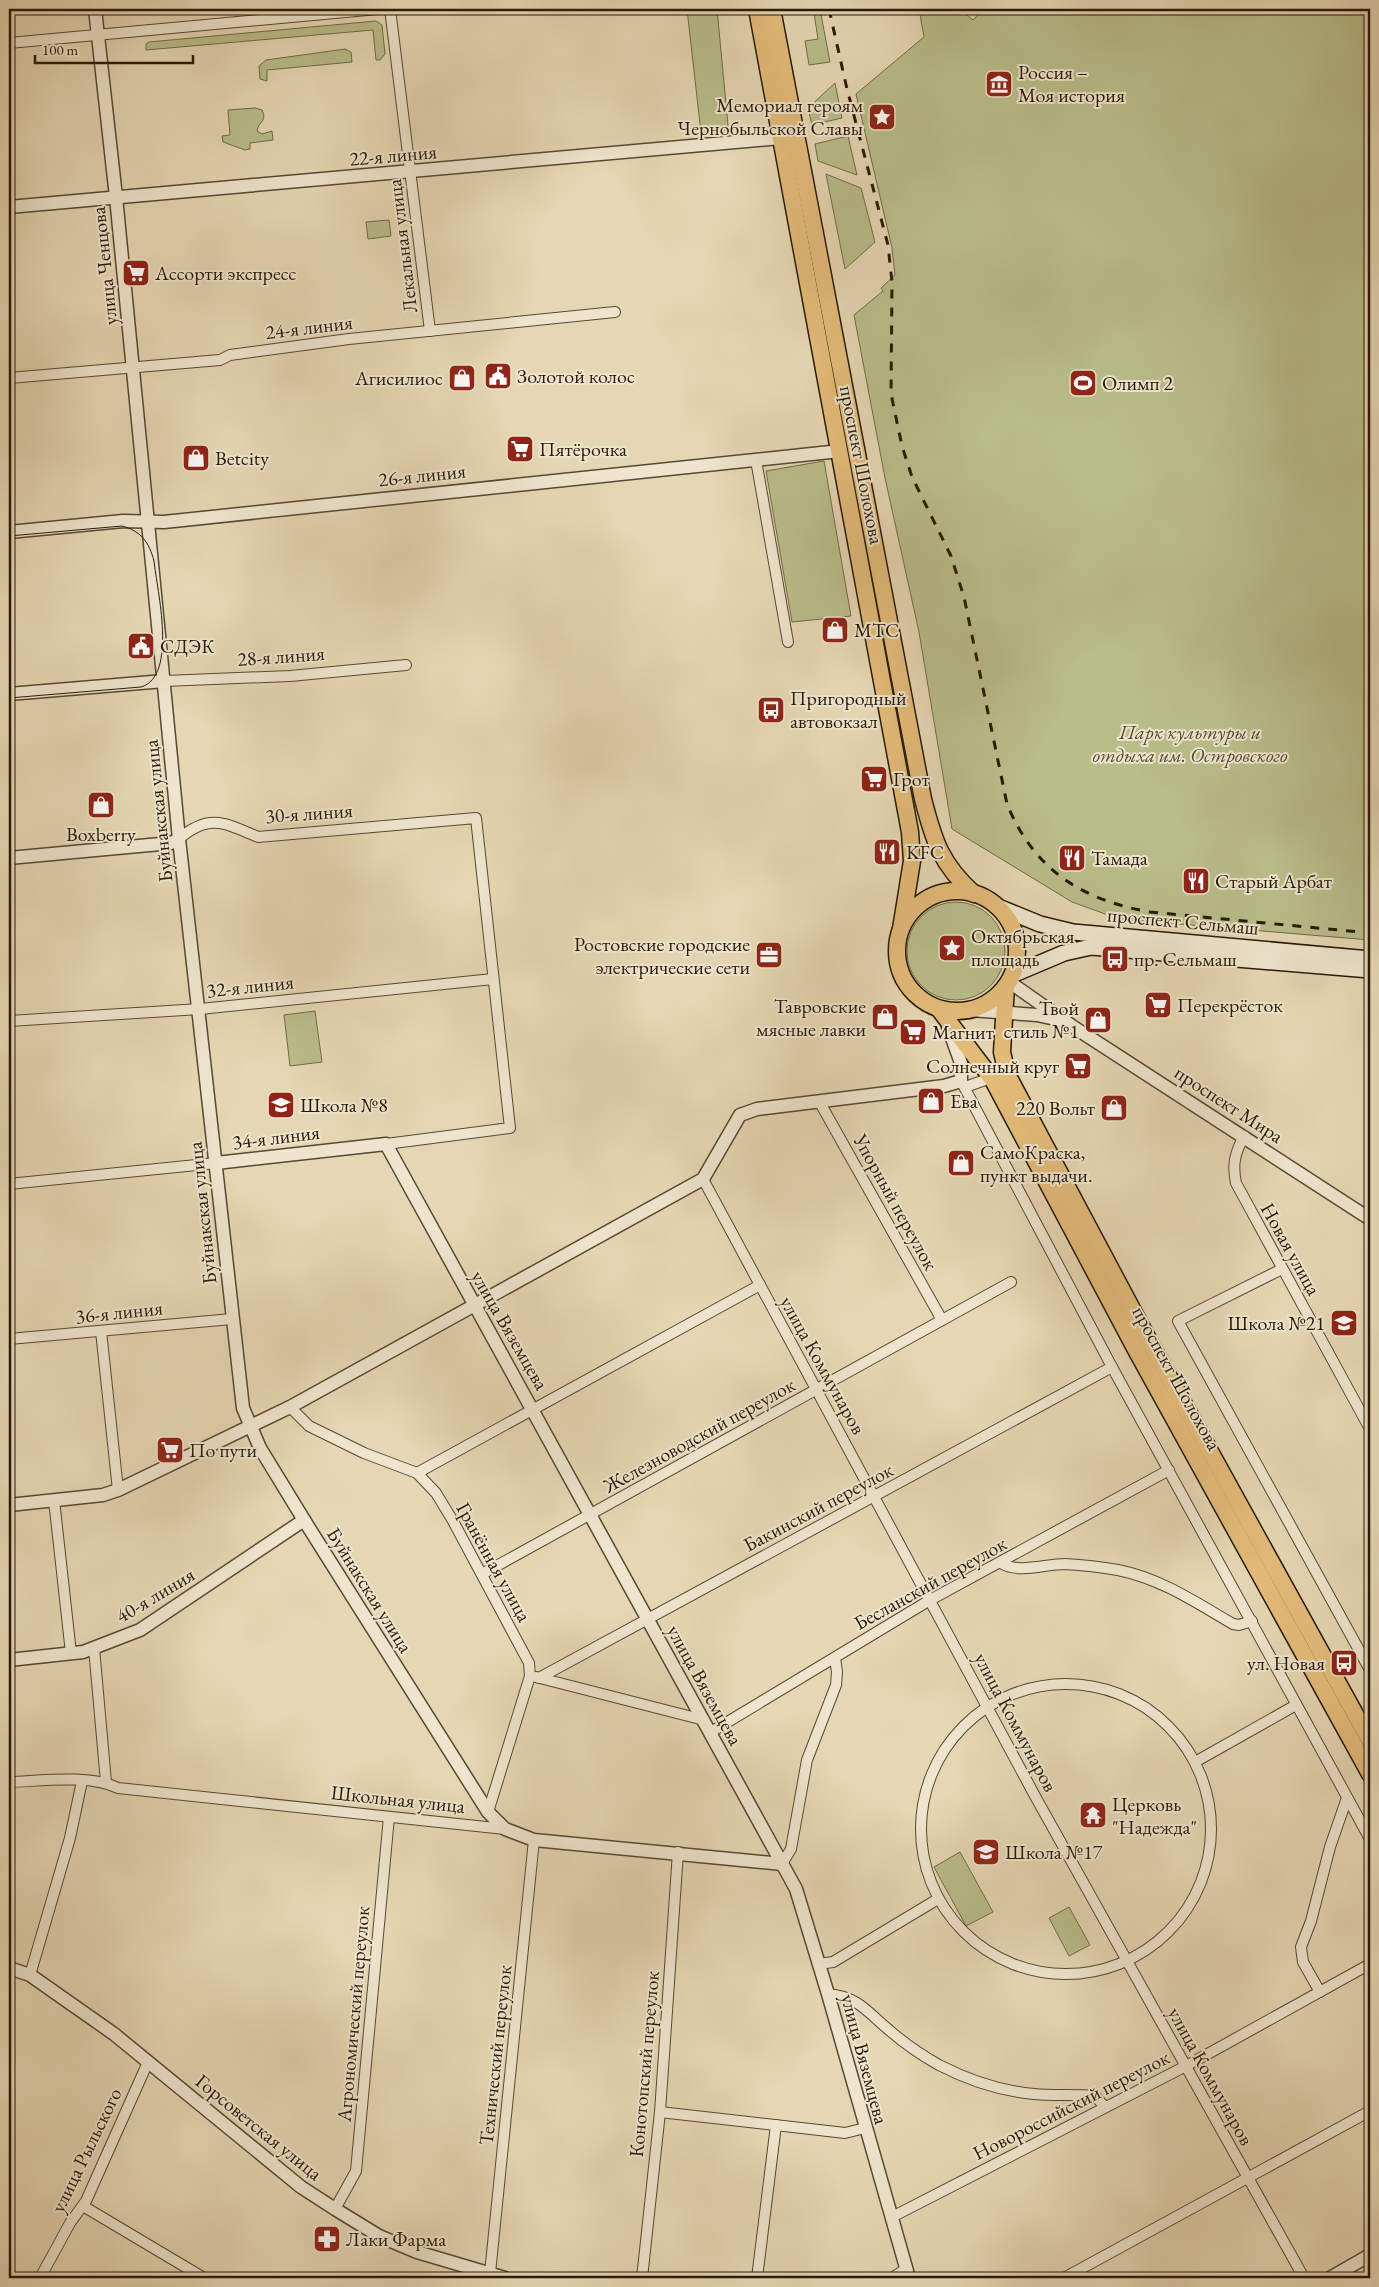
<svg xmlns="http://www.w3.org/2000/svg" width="1379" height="2287" font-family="'EB Garamond',serif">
<rect width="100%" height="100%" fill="#e6d7b4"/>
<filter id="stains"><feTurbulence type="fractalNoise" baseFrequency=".004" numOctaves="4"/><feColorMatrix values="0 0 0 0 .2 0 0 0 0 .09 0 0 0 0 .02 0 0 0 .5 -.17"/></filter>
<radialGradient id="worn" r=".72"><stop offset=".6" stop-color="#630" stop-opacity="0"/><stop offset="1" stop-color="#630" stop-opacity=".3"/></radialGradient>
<g fill="#b9bd8a" stroke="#706b48">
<path d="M687 9H717L728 125 724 131 701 133Z"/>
<path d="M804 9H820L830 62 809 65 805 41 818 39 814 13 805 15Z"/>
<path d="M919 9H960L973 20 983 9H1370V940L1119 919 1072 902 952 829 919 632 885 478 854 315 883 291 881 288 895 275 892 248 856 94 924 37Z"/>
<path d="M376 21 382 25 385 54 380 60H376L373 30 146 50V44L149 42Z"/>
<path d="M345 49 351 52 352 62 267 70V81L260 79 259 66 266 60Z"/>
<path d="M835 83 842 118 812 125 808 108Z"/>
<path d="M255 108 262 110C268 121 258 122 257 131L262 134 272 131 273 140 250 143V149L245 150 223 142 222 136 230 135 228 110Z"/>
<path d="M848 136 857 175 818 161 815 144Z"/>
<path d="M826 174 861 188 875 242 845 269Z"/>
<path d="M389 220 391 236 368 239 366 222Z"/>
<path d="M824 461 851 616 792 622 766 471Z"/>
<circle cx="956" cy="951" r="49"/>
<path d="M315 1011 322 1062 290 1066 284 1015Z"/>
<path d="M960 1852 993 1912 966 1926 934 1867Z"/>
<path d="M1069 1907 1090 1945 1069 1956 1049 1918Z"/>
</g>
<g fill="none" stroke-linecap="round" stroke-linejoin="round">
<g stroke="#574832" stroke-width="12">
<g id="minor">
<path d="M390 9 430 331"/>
<path d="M9 43 378 9"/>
<path d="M9 378 220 360 230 355 349 339 615 312"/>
<path d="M756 460 788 642"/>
<path d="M164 681 290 676 406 665"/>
<path d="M179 839C209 813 225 823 258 837L476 818 510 1128 386 1144"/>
<path d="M9 1021 200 1009 493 979"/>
<path d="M961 1081 1112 1367 1370 1839"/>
<path d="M965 1087 991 1078"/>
<path d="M819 1101 942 1320"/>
<path d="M1244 1136C1235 1153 1232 1164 1236 1183L1370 1429"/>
<path d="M703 1179 1035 1796 1304 2278"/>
<path d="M9 1184 216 1163"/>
<path d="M1282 1269 1178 1321 1370 1670"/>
<path d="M101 1331 118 1490"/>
<path d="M9 1339 232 1319"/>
<path d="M290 1407 309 1426 364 1453 417 1473 436 1493 453 1521 529 1663 530 1676 488 1812"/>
<path d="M417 1473 760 1285"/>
<path d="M54 1500 71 1653"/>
<path d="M1001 1563C1018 1574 1045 1564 1065 1564 1083 1565 1101 1567 1118 1570 1162 1579 1195 1602 1233 1624L1239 1625 1252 1621"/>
<path d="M482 1574 1011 1282"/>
<path d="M94 1648 106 1782"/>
<path d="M536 1677 704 1720"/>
<path d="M539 1678 1112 1367"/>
<circle cx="1066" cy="1829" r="145"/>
<path d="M711 1732 930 1600 1169 1470"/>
<path d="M1195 1762 1296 1705"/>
<path d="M9 1782C41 1781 89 1774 118 1788L505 1829"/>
<path d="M782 1864 791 1849 807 1760 836 1685 837 1672 835 1658"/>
<path d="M818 1964 833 1962 938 1899"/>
<path d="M30 1975 70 1838 82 1781"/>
<path d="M1320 1992 1303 1962 1301 1947 1311 1921 1330 1847 1347 1798"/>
<path d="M828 1994C859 1997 867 2012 889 2030 904 2043 921 2055 939 2065 968 2080 1001 2091 1034 2094 1054 2096 1074 2094 1095 2096L1105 2107"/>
<path d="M660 2112 845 2133 865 2128"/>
<path d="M83 2206 204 2278"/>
<path d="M335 2209 356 2171 389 1817"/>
<path d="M892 2217 1186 2066 1370 1964"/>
<path d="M490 2273 534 1840"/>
<path d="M40 2278 70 2223 86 2201 148 2062"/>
<path d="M642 2278 660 2112 678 1852"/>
<path d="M757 2278 776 2125"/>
<path d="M892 2278 906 2269"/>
<path d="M1064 2278 1370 2111"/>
</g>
</g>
<g stroke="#574832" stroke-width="15">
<g id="tertiary">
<path d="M95 9 116 197 179 839 243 1408 260 1448 304 1520 488 1812 505 1829 534 1840 782 1864"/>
<path d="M9 207 780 138"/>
<path d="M9 532 123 521 164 522 840 451"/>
<path d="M9 694 164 681"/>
<path d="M9 858 171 843 179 839"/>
<path d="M1008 981 1072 1026 1370 1219"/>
<path d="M970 1010 1037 1015 1060 1020"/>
<path d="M216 1163 386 1144 796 1889 828 1994 909 2278"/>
<path d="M9 1505 103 1495 118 1490 290 1407 703 1179 740 1115 757 1109 944 1086 961 1081V1063L948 1027"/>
<path d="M9 1660 83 1652 140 1630 304 1520"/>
<path d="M9 1968 30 1975 114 2034 301 2187 335 2209 379 2236 417 2252 505 2278"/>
<path d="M1330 2278 1370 2255"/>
</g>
</g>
<g stroke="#271906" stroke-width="18">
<g id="secondary">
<path d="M996 906 1040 924 1073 932 1370 959"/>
<path d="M1012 975 1064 953 1091 947 1370 970"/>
</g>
</g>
<g stroke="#271906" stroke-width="19">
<g id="primary">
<path d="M757 9 910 832 912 861 901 929"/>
<path d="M772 9 923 799C934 842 941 864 974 894"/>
<circle cx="957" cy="951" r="60"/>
<path d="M1006 986 1002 1052 1007 1074 1149 1341 1370 1741"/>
<path d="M939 1009 993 1080 1135 1348 1370 1774"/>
</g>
</g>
<use href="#minor" stroke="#efe5ce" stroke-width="10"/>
<use href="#tertiary" stroke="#efe5ce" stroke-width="12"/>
<use href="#secondary" stroke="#efe5ce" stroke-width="15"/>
<use href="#primary" stroke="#e3bc7a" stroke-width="16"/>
<path stroke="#271906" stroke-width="1" d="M9 536 122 526C141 531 149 542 154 561 157 590 178 676 141 687L9 698"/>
<path stroke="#271906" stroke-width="3" stroke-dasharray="9 9" stroke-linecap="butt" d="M829 9 847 89 888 245 892 282 891 394 902 446 912 477 951 556 964 597 1007 804C1034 870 1082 900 1150 912L1370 933"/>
</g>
<defs>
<g id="museum-square" transform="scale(1.4375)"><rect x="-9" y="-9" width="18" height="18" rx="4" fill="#8f2418" stroke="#efe5ce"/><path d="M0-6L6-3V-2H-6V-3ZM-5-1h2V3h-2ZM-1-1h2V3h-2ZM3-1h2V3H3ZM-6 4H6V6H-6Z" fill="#fff"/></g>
<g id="sight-square" transform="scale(1.4375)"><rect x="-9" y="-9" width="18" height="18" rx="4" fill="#8f2418" stroke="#efe5ce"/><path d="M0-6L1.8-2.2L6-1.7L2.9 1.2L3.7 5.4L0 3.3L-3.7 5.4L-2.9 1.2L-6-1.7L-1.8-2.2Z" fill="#fff"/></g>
<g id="supermarket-square" transform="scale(1.4375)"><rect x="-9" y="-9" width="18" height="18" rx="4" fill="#8f2418" stroke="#efe5ce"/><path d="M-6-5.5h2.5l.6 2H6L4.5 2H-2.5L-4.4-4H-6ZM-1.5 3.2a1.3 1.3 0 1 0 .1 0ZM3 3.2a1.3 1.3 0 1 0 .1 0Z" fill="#fff"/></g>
<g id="civic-square" transform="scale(1.4375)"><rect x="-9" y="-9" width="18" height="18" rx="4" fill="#8f2418" stroke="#efe5ce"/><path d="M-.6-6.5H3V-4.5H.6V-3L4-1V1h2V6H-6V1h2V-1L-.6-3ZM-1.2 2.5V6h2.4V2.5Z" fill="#fff"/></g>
<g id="shop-square" transform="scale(1.4375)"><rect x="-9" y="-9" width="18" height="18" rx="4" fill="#8f2418" stroke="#efe5ce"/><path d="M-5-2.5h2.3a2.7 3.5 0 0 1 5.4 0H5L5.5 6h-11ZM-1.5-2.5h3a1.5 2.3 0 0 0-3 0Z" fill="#fff"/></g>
<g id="stadium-square" transform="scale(1.4375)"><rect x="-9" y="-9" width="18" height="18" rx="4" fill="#8f2418" stroke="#efe5ce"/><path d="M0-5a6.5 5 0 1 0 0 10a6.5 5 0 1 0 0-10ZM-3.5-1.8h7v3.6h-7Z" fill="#fff"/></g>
<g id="bus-square" transform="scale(1.4375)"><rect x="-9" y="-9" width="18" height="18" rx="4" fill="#8f2418" stroke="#efe5ce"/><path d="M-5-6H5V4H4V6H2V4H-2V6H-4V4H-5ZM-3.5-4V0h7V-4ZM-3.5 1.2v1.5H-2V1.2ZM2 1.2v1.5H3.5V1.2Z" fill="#fff"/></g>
<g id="restaurant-square" transform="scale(1.4375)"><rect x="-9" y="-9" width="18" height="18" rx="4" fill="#8f2418" stroke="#efe5ce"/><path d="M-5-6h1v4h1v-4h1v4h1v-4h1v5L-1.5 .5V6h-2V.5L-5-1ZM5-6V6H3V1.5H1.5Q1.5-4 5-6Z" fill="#fff"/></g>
<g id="office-square" transform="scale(1.4375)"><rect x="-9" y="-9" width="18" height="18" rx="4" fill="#8f2418" stroke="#efe5ce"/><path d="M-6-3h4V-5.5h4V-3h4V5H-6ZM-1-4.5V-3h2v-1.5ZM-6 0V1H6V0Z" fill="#fff"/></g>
<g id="school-square" transform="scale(1.4375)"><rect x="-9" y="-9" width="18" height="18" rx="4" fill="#8f2418" stroke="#efe5ce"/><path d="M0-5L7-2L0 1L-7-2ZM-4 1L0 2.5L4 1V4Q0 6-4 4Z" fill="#fff"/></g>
<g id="temple-square" transform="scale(1.4375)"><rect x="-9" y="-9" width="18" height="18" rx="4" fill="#8f2418" stroke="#efe5ce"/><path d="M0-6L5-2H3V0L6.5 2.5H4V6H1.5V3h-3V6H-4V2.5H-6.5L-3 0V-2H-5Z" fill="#fff"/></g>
<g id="pharmacy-square" transform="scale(1.4375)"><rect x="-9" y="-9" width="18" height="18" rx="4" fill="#8f2418" stroke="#efe5ce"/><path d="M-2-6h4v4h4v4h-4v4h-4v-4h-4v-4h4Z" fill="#fff"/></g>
</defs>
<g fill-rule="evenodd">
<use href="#museum-square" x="999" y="84"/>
<use href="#sight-square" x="882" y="117"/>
<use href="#supermarket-square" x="136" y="273"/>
<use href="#civic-square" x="498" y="376"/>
<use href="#shop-square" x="462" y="378"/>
<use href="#stadium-square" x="1083" y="383"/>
<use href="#supermarket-square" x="520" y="449"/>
<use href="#shop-square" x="196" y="458"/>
<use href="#shop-square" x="835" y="630"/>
<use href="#civic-square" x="141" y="646"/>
<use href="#bus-square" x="771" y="710"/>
<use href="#supermarket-square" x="874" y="779"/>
<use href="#shop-square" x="101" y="805"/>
<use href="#restaurant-square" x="887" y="852"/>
<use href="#restaurant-square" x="1072" y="858"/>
<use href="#restaurant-square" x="1196" y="881"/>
<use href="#sight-square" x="952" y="948"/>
<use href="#office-square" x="769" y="955"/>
<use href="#bus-square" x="1115" y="959"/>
<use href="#supermarket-square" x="1158" y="1005"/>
<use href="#shop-square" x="885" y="1017"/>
<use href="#shop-square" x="1098" y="1020"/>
<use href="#supermarket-square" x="913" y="1032"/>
<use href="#supermarket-square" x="1078" y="1066"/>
<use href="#shop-square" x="931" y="1101"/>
<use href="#school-square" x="281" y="1105"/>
<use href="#shop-square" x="1114" y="1108"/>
<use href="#shop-square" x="961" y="1163"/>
<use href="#school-square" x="1344" y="1323"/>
<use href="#supermarket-square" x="170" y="1450"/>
<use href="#bus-square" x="1344" y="1663"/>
<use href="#temple-square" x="1093" y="1815"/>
<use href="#school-square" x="986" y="1852"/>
<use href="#pharmacy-square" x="327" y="2239"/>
</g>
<g text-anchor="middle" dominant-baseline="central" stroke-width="4" stroke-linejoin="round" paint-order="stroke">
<g font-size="20" fill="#271906" stroke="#efe5ce" text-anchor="start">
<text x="1018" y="72">Россия –<tspan x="1018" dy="23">Моя история</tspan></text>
<text x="863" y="105" text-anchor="end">Мемориал героям<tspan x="863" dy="23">Чернобыльской Славы</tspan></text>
<text x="155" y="273">Ассорти экспресс</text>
<text x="517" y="376">Золотой колос</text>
<text x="443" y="378" text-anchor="end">Агисилиос</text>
<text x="1102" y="383">Олимп 2</text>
<text x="539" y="449">Пятёрочка</text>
<text x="215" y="458">Betcity</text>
<text x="854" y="630">МТС</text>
<text x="160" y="646">СДЭК</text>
<text x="790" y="698">Пригородный<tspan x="790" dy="23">автовокзал</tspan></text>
<text x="893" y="779">Грот</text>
<text x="101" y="834" text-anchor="middle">Boxberry</text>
<text x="906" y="852">KFC</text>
<text x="1091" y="858">Тамада</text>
<text x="1215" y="881">Старый Арбат</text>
<text x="971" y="936">Октябрьская<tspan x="971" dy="23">площадь</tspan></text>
<text x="750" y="944" text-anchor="end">Ростовские городские<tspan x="750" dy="23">электрические сети</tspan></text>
<text x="1134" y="959">пр. Сельмаш</text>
<text x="1177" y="1005">Перекрёсток</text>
<text x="866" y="1006" text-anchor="end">Тавровские<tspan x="866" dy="23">мясные лавки</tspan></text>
<text x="1079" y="1008" text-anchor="end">Твой<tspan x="1079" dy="23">стиль №1</tspan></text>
<text x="932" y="1032">Магнит</text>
<text x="1059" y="1066" text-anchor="end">Солнечный круг</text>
<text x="950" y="1101">Ева</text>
<text x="300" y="1105">Школа №8</text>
<text x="1095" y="1108" text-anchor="end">220 Вольт</text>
<text x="980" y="1152">СамоКраска,<tspan x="980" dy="23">пункт выдачи.</tspan></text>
<text x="1325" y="1323" text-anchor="end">Школа №21</text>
<text x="189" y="1450">По пути</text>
<text x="1325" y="1663" text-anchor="end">ул. Новая</text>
<text x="1112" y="1804">Церковь<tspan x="1112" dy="23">"Надежда"</tspan></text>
<text x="1005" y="1852">Школа №17</text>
<text x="346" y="2239">Лаки Фарма</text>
</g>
<g font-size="20" fill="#271906" stroke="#efe5ce">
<text transform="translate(393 155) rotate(-5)">22-я линия</text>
<text transform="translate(402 246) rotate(-97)">Лекальная улица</text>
<text transform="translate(104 266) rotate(-96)">улица Ченцова</text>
<text transform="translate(309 327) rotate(-7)">24-я линия</text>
<text transform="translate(862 465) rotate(79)">проспект Шолохова</text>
<text transform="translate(422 475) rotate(-6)">26-я линия</text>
<text transform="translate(281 656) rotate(-4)">28-я линия</text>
<text transform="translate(158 811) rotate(-96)">Буйнакская улица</text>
<text transform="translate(309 813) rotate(-4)">30-я линия</text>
<text transform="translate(1183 921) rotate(5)">проспект Сельмаш</text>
<text transform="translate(250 986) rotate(-6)">32-я линия</text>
<text transform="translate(1229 1104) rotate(33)">проспект Мира</text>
<text transform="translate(276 1137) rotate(-7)">34-я линия</text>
<text transform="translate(896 1202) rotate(61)">Упорный переулок</text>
<text transform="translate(202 1213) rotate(-96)">Буйнакская улица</text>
<text transform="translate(1291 1249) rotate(61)">Новая улица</text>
<text transform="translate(119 1312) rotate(-6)">36-я линия</text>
<text transform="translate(510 1330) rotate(60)">улица Вяземцева</text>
<text transform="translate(823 1365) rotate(61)">улица Коммунаров</text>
<text transform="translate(1177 1378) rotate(61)">проспект Шолохова</text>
<text transform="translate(699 1435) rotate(-29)">Железноводский переулок</text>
<text transform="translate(818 1507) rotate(-28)">Бакинский переулок</text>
<text transform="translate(494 1562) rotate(61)">Гранённая улица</text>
<text transform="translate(930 1583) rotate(-29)">Бесланский переулок</text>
<text transform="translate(370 1590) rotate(58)">Буйнакская улица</text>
<text transform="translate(155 1595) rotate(-31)">40-я линия</text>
<text transform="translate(705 1685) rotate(61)">улица Вяземцева</text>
<text transform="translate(1016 1722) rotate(62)">улица Коммунаров</text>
<text transform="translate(398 1799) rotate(6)">Школьная улица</text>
<text transform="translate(353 2014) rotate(-85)">Агрономический переулок</text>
<text transform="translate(495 2055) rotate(-84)">Технический переулок</text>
<text transform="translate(865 2059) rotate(75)">улица Вяземцева</text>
<text transform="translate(644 2064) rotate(-85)">Конотопский переулок</text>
<text transform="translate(1211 2076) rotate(61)">улица Коммунаров</text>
<text transform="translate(1071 2105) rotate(-27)">Новороссийский переулок</text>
<text transform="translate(259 2127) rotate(39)">Горсоветская улица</text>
<text transform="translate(86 2150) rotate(-64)">улица Рыльского</text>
</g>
<g font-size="20" font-style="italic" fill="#534a2e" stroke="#efe5ce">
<text x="1190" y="732">Парк культуры и<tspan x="1190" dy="23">отдыха им. Островского</tspan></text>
</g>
</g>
<rect width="1379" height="2287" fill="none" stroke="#e6d7b4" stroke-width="30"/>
<rect x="10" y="10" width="1359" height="2267" fill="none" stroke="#271906" stroke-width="2.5"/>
<rect x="15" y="15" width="1349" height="2257" fill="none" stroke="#271906"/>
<path d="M35 55v8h158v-8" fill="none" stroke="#271906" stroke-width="2.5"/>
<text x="42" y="55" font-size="15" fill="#271906" stroke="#efe5ce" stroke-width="4" paint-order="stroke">100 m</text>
<rect width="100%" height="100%" filter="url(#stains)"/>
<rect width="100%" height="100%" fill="url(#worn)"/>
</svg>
